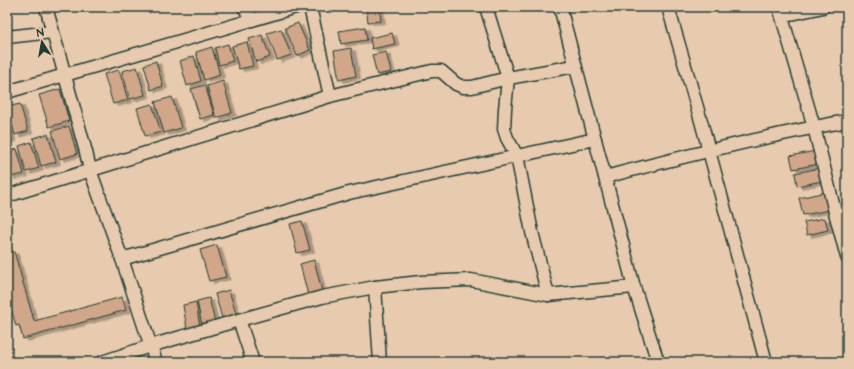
<svg xmlns="http://www.w3.org/2000/svg" width="854" height="369" font-family="'Architects Daughter',sans-serif">
<defs>
<filter id="shadow"><feDropShadow dx="4.5" dy="2.5" stdDeviation="0" flood-color="#0004"/></filter>
</defs>
<rect width="100%" height="100%" fill="#e8cbaf"/>
<filter id="ink" filterUnits="userSpaceOnUse"><feTurbulence type="fractalNoise" baseFrequency=".025" numOctaves="2"/><feDisplacementMap in="SourceGraphic" scale="8" xChannelSelector="R" yChannelSelector="G"/><feConvolveMatrix kernelMatrix="1 2 1 2 8 2 1 2 1" color-interpolation-filters="sRGB"/></filter>
<g filter="url(#ink)">
<g fill="#d2a688" stroke="#1f3d34" filter="url(#shadow)">
<path d="M366 7H379L381 21 368 22Z"/>
<path d="M298 23 310 50 297 56 285 28Z"/>
<path d="M365 27 367 40 341 44 339 31Z"/>
<path d="M281 29 291 55 277 60 267 33Z"/>
<path d="M392 33 395 44 372 49 370 38Z"/>
<path d="M262 35 270 57 256 62 249 39Z"/>
<path d="M247 42 253 66 239 69 232 46Z"/>
<path d="M228 44 233 61 219 65 215 48Z"/>
<path d="M212 47 220 75 204 80 196 52Z"/>
<path d="M351 48 356 76 339 80 334 51Z"/>
<path d="M386 52 391 72 377 75 372 55Z"/>
<path d="M194 56 201 81 187 86 180 61Z"/>
<path d="M156 61 163 86 151 90 144 65Z"/>
<path d="M137 67 145 95 130 99 122 71Z"/>
<path d="M119 70 128 100 113 104 104 74Z"/>
<path d="M223 81 232 113 216 118 207 86Z"/>
<path d="M205 85 214 115 200 119 191 89Z"/>
<path d="M60 89 69 121 49 127 39 95Z"/>
<path d="M172 97 181 128 164 133 155 102Z"/>
<path d="M20 104 28 131 15 135 7 107Z"/>
<path d="M152 104 161 132 145 136 137 108Z"/>
<path d="M7 123 12 139 7 141Z"/>
<path d="M69 126 77 154 60 159 52 131Z"/>
<path d="M48 134 56 162 41 166 33 138Z"/>
<path d="M31 142 39 168 26 172 19 146Z"/>
<path d="M17 149 24 174 10 177 7 166V152Z"/>
<path d="M816 151 819 164 793 169 790 156Z"/>
<path d="M820 168 822 181 797 186 795 173Z"/>
<path d="M826 192 830 210 803 215 799 198Z"/>
<path d="M825 218 828 230 807 235 804 222Z"/>
<path d="M302 221 310 250 297 253 290 224Z"/>
<path d="M217 245 226 277 209 281 200 250Z"/>
<path d="M14 251 34 321 122 297 126 310 23 339 19 325 16 326 7 294V253Z"/>
<path d="M314 260 322 291 308 295 300 264Z"/>
<path d="M229 290 236 314 222 318 215 294Z"/>
<path d="M209 298 215 322 202 325 197 301Z"/>
<path d="M196 302 200 327 187 329 183 305Z"/>
</g>
<g fill="none" stroke-linecap="round" stroke-linejoin="round">
<g stroke="#1f3d34" stroke-width="15">
<g id="street">
<path d="M46 7 86 152 90 170 122 259 156 362"/>
<path d="M244 7 252 20"/>
<path d="M310 7 330 96"/>
<path d="M486 7 508 78 505 109 504 129 507 138 517 156 532 232 548 295"/>
<path d="M560 7 634 287 658 362"/>
<path d="M668 7 701 121 766 362"/>
<path d="M779 7 814 127 836 216 847 214"/>
<path d="M782 16 823 7"/>
<path d="M7 37 52 32"/>
<path d="M7 92 296 7"/>
<path d="M605 177C685 156 765 136 847 121"/>
<path d="M7 196 330 96 432 71H441L456 84 463 87H472L508 78 575 66"/>
<path d="M836 216 847 257"/>
<path d="M122 259 349 193 595 139"/>
<path d="M375 287 380 362"/>
<path d="M239 320 253 362"/>
<path d="M102 362 150 346 239 320 322 297 375 287 421 282 471 280 548 295 634 287"/>
</g>
</g>
<use href="#street" stroke="#e8cbaf" stroke-width="12"/>
</g>
</g>
<rect width="854" height="369" fill="none" stroke="#e8cbaf" stroke-width="24"/>
<rect x="12" y="12" width="830" height="345" fill="none" stroke="#1f3d34" stroke-width="1.5" filter="url(#ink)"/>
<g transform="translate(42 42) rotate(349)" stroke="#e8cbaf" stroke-width="3" paint-order="stroke">
<path d="M0-3L7 15L0 10L-7 15Z" fill="#1f3d34"/>
<text y="-6" font-size="11" font-weight="bold" text-anchor="middle" fill="#1f3d34">N</text>
</g>
</svg>
